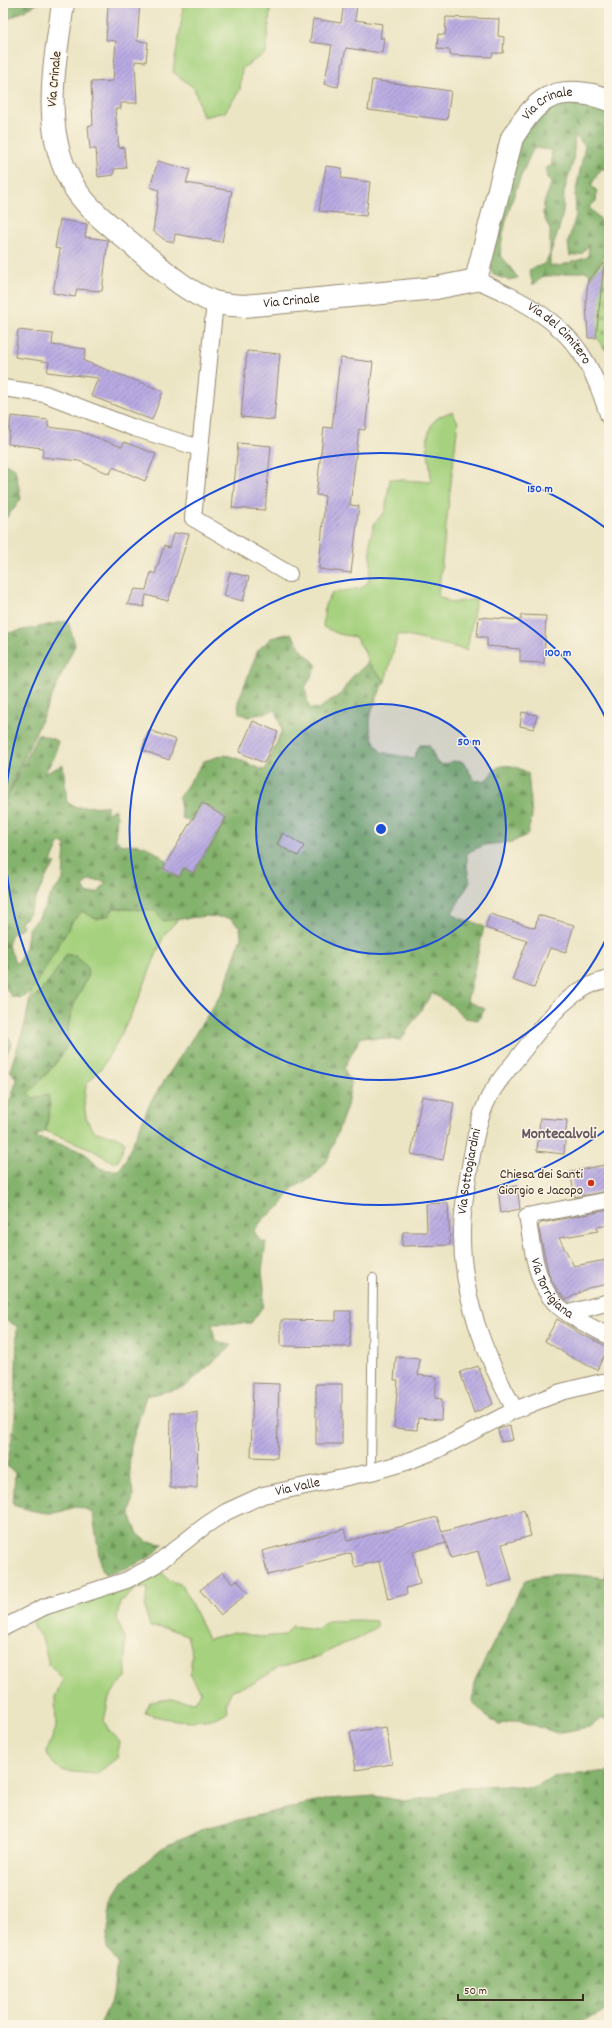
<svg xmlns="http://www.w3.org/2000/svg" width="612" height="2028" font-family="Dekko,sans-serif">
<defs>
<pattern id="forest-firs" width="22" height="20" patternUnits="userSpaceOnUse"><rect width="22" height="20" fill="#84b36d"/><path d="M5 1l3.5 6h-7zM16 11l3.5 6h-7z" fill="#6d9259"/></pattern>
<pattern id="cemetery-stones" width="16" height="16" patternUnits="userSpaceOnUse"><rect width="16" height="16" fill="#a6d17e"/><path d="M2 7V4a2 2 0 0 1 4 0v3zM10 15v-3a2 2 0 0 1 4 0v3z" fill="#88aa67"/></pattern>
<pattern id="building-hatch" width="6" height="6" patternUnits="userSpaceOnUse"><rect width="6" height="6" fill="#b9abe3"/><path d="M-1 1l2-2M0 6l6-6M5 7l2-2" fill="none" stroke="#988bb7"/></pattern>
</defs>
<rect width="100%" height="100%" fill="#fcf5e5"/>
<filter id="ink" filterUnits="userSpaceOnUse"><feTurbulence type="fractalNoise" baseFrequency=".025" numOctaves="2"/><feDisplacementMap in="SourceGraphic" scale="8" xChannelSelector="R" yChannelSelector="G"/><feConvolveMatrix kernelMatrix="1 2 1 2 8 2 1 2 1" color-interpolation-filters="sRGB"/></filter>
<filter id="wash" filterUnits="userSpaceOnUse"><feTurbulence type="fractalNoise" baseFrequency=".012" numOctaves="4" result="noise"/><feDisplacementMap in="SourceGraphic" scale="16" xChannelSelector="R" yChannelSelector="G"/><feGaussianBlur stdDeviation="0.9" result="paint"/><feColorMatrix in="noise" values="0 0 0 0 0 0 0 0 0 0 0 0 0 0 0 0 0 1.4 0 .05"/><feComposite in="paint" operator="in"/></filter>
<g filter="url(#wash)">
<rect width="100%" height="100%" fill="#ece5c4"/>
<g fill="#a6d17e" stroke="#707e4e">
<path d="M183 3H271L266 53 242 68 240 90 225 112 203 117 194 88 173 72C176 49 182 27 183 3Z"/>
<path d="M452 412 458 422 438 596 452 603 476 599 467 650 398 634 385 681 368 663 364 650 355 637 339 634 323 627 325 605 332 593 361 588 369 581 371 561 370 539 375 522 385 512 390 479 431 482C431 455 415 420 452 412Z"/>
<path d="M113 908 156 911 162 921 179 918 164 935 139 998 121 1035 103 1066 86 1085 84 1102 86 1117 92 1130C103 1136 116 1133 125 1142L119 1159 114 1163 89 1148 46 1131 50 1106 48 1095 33 1098 27 1093C38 1084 64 1057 68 1043 69 1040 67 1035 68 1031 69 1013 79 992 88 977L87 967 76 955H66L51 979 29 1004 31 992 72 922 82 911 110 915Z"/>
<path d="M160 1571 170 1580 183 1586 208 1639 234 1632 260 1637 285 1635 292 1626 317 1629 328 1621 358 1620 376 1621V1627L356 1640 342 1644 320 1656 278 1668 254 1683 232 1690 226 1703 227 1712C209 1726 166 1721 145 1713L150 1702 170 1699 195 1702 201 1692 190 1674 192 1655 187 1635 166 1628 150 1627 145 1609 147 1588 139 1587 120 1602 117 1619 125 1639 126 1678 117 1686 109 1698 104 1721 109 1731 120 1742 117 1758 96 1774 61 1771 49 1759 47 1751 56 1728 55 1697 63 1679 49 1664 42 1638 33 1627 34 1619Z"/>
</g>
<g fill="url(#forest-firs)" stroke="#606e46" fill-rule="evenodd">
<path d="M3 3H39L3 22Z"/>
<path d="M580 103 609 111V169H601L591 185 597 191 596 201 589 207 602 221 609 222V250L592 274 591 278 588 272C573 271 559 277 544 276L533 285 529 270 544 264 550 254V230L543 214 544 203 552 181 547 178 545 169 552 165 551 150 534 148C519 177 503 221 500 254L518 278 508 280 493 275 490 264 518 147 526 129 553 104ZM575 135 585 146 575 195 576 215 568 242 570 256 582 254 589 244 588 257 559 266H550V254L559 229 563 212 564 192 573 162Z"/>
<path d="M3 462 15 468 21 499 3 522Z"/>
<path d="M68 621 75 645 3 805V634Z"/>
<path d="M291 633 302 650 317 665 305 688 309 708 319 709 329 701 339 696 353 676 368 663 385 681C372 707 361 727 381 752L413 759 420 745H429L437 763 445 765 452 761 463 762 475 781 486 780C489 777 493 770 497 768 507 762 520 768 528 773L532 816 527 835 512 842 484 845 467 853V868L470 882 452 913C463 923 472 919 484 927L467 1001 485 1009 478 1020 465 1018 451 1005 432 993 401 1040 361 1037 344 1068 351 1084 347 1106 327 1161 314 1176 293 1188 280 1207 264 1218 254 1231 260 1241 266 1242 262 1271 264 1288 263 1306 251 1323 212 1324 215 1341 232 1345 185 1387 146 1396 131 1445 129 1468 133 1494 130 1515 138 1534 148 1542 163 1544C149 1563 128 1568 105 1574L101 1569 93 1514C74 1500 70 1512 52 1513 39 1513 25 1509 13 1505L15 1473 7 1466 15 1420 17 1326 3 1319V1126L7 1127 8 1119 6 1111 17 1080 10 1070 24 1027 29 1004 51 979 66 955H75L87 967 88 977C79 992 69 1013 68 1031 67 1035 69 1040 68 1043 64 1056 38 1084 28 1093L33 1098 48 1095 50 1106 46 1131 34 1137C50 1141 66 1145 82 1152 99 1160 90 1172 119 1170L124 1163 151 1101 224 990 241 937 240 927 230 918 207 916 162 921 156 911 113 908 110 915 97 919 82 911 72 922 31 992 22 998 12 997 3 984V806L38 734 58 741 55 756 44 774 63 765 67 802 75 807 107 806V814L114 809 117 816 115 838 121 845C144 842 150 848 167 861L164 868 179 877 185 868 193 873 226 818 202 804 191 821 182 818 179 797 204 761 224 755 234 757 260 769 265 770 282 730 276 710 248 717 239 713 238 702 258 650 271 638ZM65 843 63 880 50 896 38 919 29 927 26 947 18 963 14 962 13 956 8 946 11 935 23 927 21 921 27 917 48 873 56 864 51 862 59 844ZM89 880 106 881 99 892 87 894 83 886Z"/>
<path d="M7 1035 12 1042 3 1062V1045Z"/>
<path d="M609 1552V1719H601L589 1727 557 1733 518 1720 499 1724 486 1717 473 1702 475 1680 525 1580C552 1571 578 1575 606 1578L605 1566Z"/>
<path d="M609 1771V2009L574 2025H100L113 1996 117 1963 106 1948 112 1899 124 1880 162 1848 208 1827 328 1799 375 1796 404 1801 434 1797 465 1787 505 1785 531 1788 552 1777Z"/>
</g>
<path fill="url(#cemetery-stones)" stroke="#707e4e" d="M609 250V354C579 322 580 282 609 250Z"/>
<g id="blocks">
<g fill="url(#building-hatch)">
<path d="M123 3H140L137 41 148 42 146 62 135 61 137 103H121V109H115L119 148 124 147 126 168 114 169V175L98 177 96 149H90L88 126 93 125 91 82 113 81 116 41 106 40 108 5 122 6Z"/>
<path d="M344 3 357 5 355 20 382 24 380 38H384L382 53 346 48 338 87 324 84 332 45 310 42 313 19 341 23Z"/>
<path d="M446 17 499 19 498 36 504 37 503 53H493L492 57 450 55V50L437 49 438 34 445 35Z"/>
<path d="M372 80 451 91 447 120 368 110Z"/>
<path d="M158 161 190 170 186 183 232 191 222 242 175 234 174 242 165 240 153 231 159 190 150 187Z"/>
<path d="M326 166 342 168 341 178 370 182 366 216 319 211Z"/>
<path d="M60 220 87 224 85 237 108 240 102 291 77 289 75 297 53 293 60 249 55 248Z"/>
<path d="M604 263 596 338H588L586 301 588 280Z"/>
<path d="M18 330 53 334 52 345 86 349 84 361 163 391 152 420 91 396 98 378 47 372 49 362 15 357Z"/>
<path d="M247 351 280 354 274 420 241 417Z"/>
<path d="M340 358 373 362 365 430 359 429 350 505 359 506 351 573 319 569 325 496 316 495 324 427 332 428Z"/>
<path d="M11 416 48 420V427L79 431 122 447 124 442 156 454 145 481 113 467 110 474 79 461 42 457 43 448 8 444Z"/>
<path d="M238 443 271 446 265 510 232 508Z"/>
<path d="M181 533 189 534 168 601 146 595 144 607 127 604 135 589 146 590 151 572 155 574 164 546 169 548 173 534Z"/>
<path d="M230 572 249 577 243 601 224 596Z"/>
<path d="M521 615 546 616 544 663 520 662V649L487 646V637H477L479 617 521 620Z"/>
<path d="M522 712 537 715 534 729 520 726Z"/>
<path d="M253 721 278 732 264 763 239 752Z"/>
<path d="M149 730 176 740 169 760 142 750Z"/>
<path d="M202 803 226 818 193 873 185 868 179 877 163 868Z"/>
<path d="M283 833 304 846 298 856 277 844Z"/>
<path d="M490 914 535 928 538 915 574 925 566 952 550 948 534 988 512 980 527 941 485 928Z"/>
<path d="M422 1096 454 1103 443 1160 411 1154Z"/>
<path d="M540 1118 567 1120 564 1154 537 1151Z"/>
<path d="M609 1164V1191L575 1197 570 1172Z"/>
<path d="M517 1186 520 1209 501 1213 498 1188Z"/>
<path d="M448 1203 450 1245 402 1246 403 1232H427L426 1204Z"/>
<path d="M609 1210V1225L597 1227 598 1231 559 1238 574 1266 606 1260 607 1265 609 1264V1284L588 1288 566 1300 558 1291 549 1275 538 1226 541 1223Z"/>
<path d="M336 1311H351L350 1347 281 1346V1320L336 1321Z"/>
<path d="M557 1319 581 1334 608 1347 597 1370 569 1356 545 1341Z"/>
<path d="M396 1357 420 1359 418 1375 437 1377 435 1398 442 1399 441 1420 418 1418 417 1430 394 1428 398 1380H394Z"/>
<path d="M478 1366 493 1404 474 1413 460 1372Z"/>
<path d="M253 1383 279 1384 277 1458 251 1457Z"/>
<rect x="316" y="1384" width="26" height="60"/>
<path d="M171 1413H198L197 1488H170Z"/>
<path d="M510 1426 513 1440 501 1442 498 1429Z"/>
<path d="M524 1510 531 1536 502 1544 512 1580 488 1587 478 1551 451 1558 443 1534 446 1543 413 1552 420 1584 406 1588 407 1594 388 1599 379 1561 355 1567 351 1553 268 1575 262 1551 344 1529 347 1541 437 1517 442 1532Z"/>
<path d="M223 1572 232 1583 237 1580 248 1593 220 1615 200 1590Z"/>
<path d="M386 1727 392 1764 356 1770 350 1732Z"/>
</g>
</g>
</g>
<g filter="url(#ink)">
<use href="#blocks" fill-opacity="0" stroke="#948871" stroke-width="1"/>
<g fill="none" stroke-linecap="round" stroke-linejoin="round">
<g stroke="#948871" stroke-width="10">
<path id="lane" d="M371 1472 373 1278"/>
</g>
<g stroke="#948871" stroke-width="18">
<g id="street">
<path id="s1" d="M476 280C516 297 558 318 582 355 595 375 602 396 609 417"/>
<path d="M215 302 193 518 289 574"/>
<path d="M3 388 45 394 134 428 200 448"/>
<path id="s2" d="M609 1200 527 1216C532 1242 534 1275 550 1297 563 1315 590 1326 609 1336"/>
<path d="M569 1313 609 1302"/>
<path id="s3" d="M515 1410C485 1356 461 1296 462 1232 462 1211 466 1188 470 1166 474 1143 478 1119 489 1097 499 1078 516 1061 529 1043 550 1016 573 986 609 979"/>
<path id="s4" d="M3 1628 44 1607 127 1580 155 1565 206 1525 226 1512 263 1495 371 1472 406 1462 437 1450 515 1410 561 1392 602 1382H609"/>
</g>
</g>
<g stroke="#948871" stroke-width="24">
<g id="secondary">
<path id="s5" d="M63 3C55 64 39 134 76 190 92 214 118 231 139 250 163 270 185 291 214 302 223 305 234 305 244 306L436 288 476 280 512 138C521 124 532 106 548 98 565 89 591 93 609 100"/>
</g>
</g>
<use href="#lane" stroke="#fff" stroke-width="8"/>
<use href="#street" stroke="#fff" stroke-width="16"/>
<use href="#secondary" stroke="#fff" stroke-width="22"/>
</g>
</g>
<circle cx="381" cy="829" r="125" fill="#1d4ed8" fill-opacity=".12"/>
<g fill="none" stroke="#1d4ed8" stroke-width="2">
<circle cx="381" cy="829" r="125"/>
<path d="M608 935A251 251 0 1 1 608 723"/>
<path d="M607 1129A376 376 0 1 1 607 529"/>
</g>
<circle fill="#c8321e" stroke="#fcf5e5" stroke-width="1.5" cx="591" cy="1183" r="4"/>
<g text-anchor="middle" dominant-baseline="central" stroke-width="3" stroke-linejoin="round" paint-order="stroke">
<g font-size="14" fill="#3b2a1e" stroke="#fcf5e5">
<text transform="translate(55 79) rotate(-85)">Via Crinale</text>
<text stroke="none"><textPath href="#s5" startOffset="833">Via Crinale</textPath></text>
<text stroke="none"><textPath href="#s5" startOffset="449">Via Crinale</textPath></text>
<text stroke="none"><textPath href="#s1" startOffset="100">Via del Cimitero</textPath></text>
<text stroke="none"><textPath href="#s3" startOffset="249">Via Sottogiardini</textPath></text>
<text stroke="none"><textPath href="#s2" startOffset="162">Via Torrigiana</textPath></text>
<text stroke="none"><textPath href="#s4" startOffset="330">Via Valle</textPath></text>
</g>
<g font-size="14" fill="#3b2a1e" stroke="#fcf5e5" text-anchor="end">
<text x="583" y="1175">Chiesa dei Santi<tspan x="583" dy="16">Giorgio e Jacopo</tspan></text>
</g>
<g font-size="16" font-weight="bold" fill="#675763" stroke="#fcf5e5">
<text x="559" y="1134">Montecalvoli</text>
</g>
</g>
<circle cx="381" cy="829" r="6" fill="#1d4ed8" stroke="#fcf5e5" stroke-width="2"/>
<g font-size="12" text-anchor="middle" font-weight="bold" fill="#1d4ed8" stroke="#fcf5e5" stroke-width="3" stroke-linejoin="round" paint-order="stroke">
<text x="540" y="492">150 m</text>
<text x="558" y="656">100 m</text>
<text x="469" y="745">50 m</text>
</g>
<rect width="612" height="2028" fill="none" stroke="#fcf5e5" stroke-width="16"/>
<path d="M458 1994v6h125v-6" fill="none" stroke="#3b2a1e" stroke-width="2"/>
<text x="464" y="1994" font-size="12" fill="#3b2a1e" stroke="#fcf5e5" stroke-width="3" paint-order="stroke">50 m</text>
</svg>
